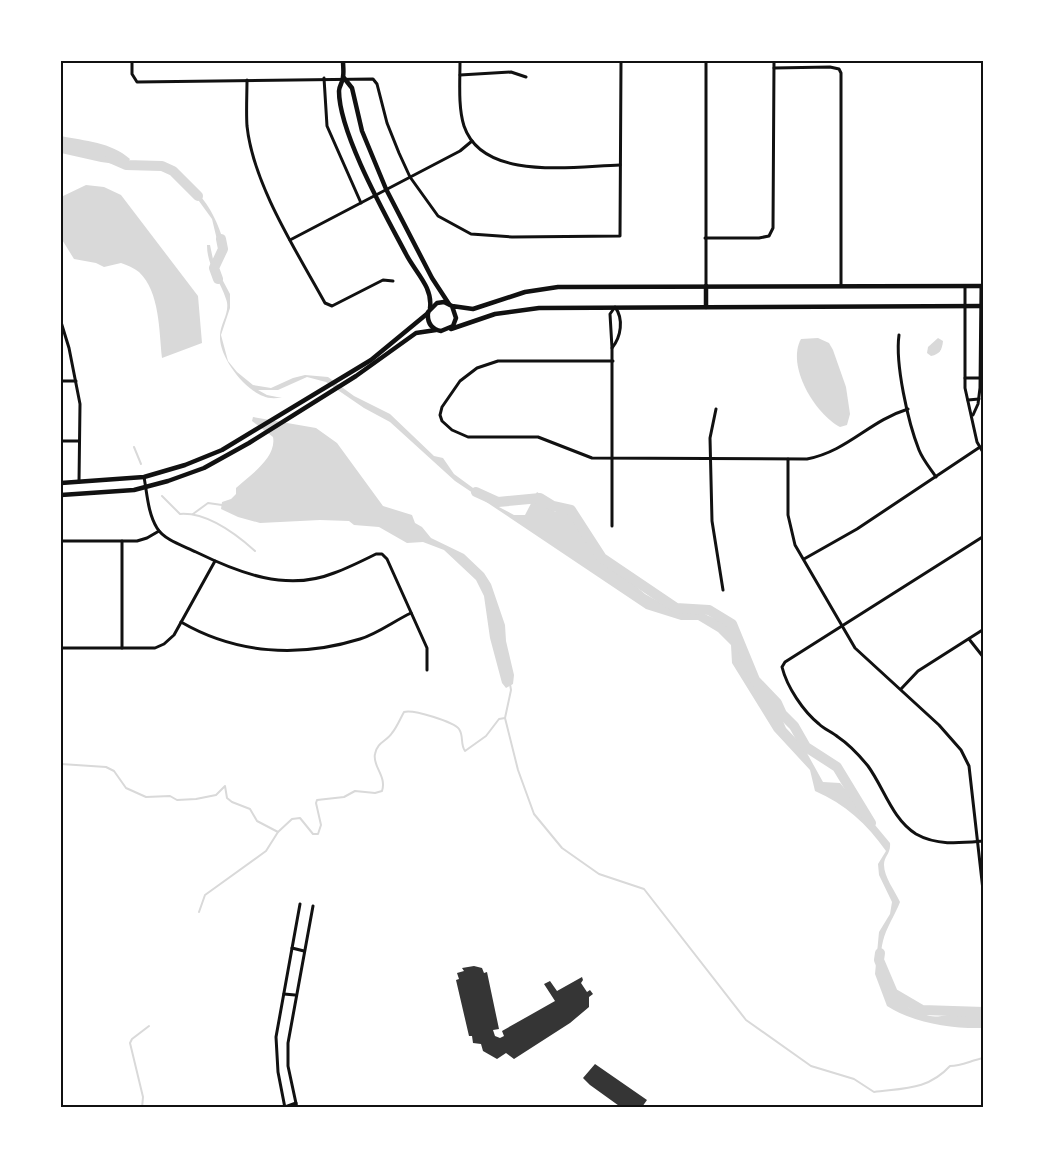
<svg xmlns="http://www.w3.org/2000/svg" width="1045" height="1169" font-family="'Archivo Narrow',sans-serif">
<rect width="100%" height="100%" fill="#fff"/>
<g fill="#d9d9d9">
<path d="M61 136C85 141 111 142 130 159L128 162 116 164 101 162 61 153Z"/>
<path d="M86 185 104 187 121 195 198 296 202 343 162 358C159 331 160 292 139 272 134 268 127 265 121 263L104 267 96 263 74 259 61 238V197Z"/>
<path d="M188 186H191C210 204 219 224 226 250L223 255 218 244 212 219Z"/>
<path d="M207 245H210L214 264 230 294V308L221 335 228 361 237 372 253 385 271 388 293 378 305 375 328 377 354 396 390 414 434 456 443 458 454 474 499 507 514 515H525L537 492 543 496 555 512 568 511 572 519 608 562 645 594 679 613H702L730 625 752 679 777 708 786 728 803 746 823 782 840 783 890 843C891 854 884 856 884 865 884 877 895 891 900 902 895 915 886 928 883 941 874 976 894 1008 930 1016 941 1018 954 1012 965 1013 972 1013 977 1014 984 1013V1028C951 1029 914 1023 887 1006L875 974 879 932 890 914 892 902 879 875 878 864 886 851C867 824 845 804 815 791L810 770 774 731 732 663 731 645 718 632 698 620H681L646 609 455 481 390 422 364 408 326 382 307 377 278 390H258L267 395 282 398C275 398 268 399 263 396 244 389 219 357 220 336 220 323 231 312 226 299 220 280 207 267 207 245Z"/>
<path d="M818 338 829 343 833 350 846 387 850 414 847 425 840 427C815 414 786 366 801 339Z"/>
<path d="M938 338 943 341C942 350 940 354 931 356L927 353 928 347Z"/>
<path d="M253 417 316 428 337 443 383 506 412 515 415 523 422 527 431 538 464 554 484 573 491 584 505 625 506 641 514 675 513 684 506 688 502 683 490 638 484 596 476 580 444 550 423 542 407 543 379 527 354 525 349 521 320 520 260 523 238 517 221 509 222 502 231 499 236 494V488C249 476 277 458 273 437L252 421Z"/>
</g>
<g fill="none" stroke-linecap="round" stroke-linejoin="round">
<g stroke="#d9d9d9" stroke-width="2">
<path d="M134 447 141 464"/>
<path d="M162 496 180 514C207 512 236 534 255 551"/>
<path d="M193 514 208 503 222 505"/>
<path d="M510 684 511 690 505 718 518 770 534 814 562 848 599 874 644 889 746 1020 811 1066 854 1079 874 1092C904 1088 928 1090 950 1066 963 1066 971 1060 984 1058"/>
<path d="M61 764 106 767 114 771 126 788 146 797 170 796 177 800 196 799 216 795 225 786 227 798 232 802 250 809 257 821 278 832"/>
<path d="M199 912 205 895 266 851 278 832 292 819 300 818 313 834H318L321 825 316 803 317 800 344 797 355 791 375 793 382 791C387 776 372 766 375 754 377 742 387 741 392 733 397 727 400 719 404 712 413 709 454 722 459 729 464 736 460 744 465 751L486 736 499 719 505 718"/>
<path d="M142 1108 143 1097 130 1043 132 1039 149 1026"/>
</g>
<g stroke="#d9d9d9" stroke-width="10">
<path d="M110 158 126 165 162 166 173 171 198 196"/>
<path d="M218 279 214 268 223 249 221 239"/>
<path d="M476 492 498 502 540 498 553 506 571 510 602 558 676 608 709 610 732 624 755 680 777 703 782 714 794 726 806 747 837 767 871 823"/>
<path d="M880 953 879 960 893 993 922 1010 984 1012"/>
</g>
</g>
<g fill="#353535">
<path d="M474 966 482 968 484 973 487 972 499 1029 493 1030 495 1036 500 1038 504 1036 502 1031 555 1001 544 984 550 981 557 991 582 977 583 980 581 983 587 992 590 990 593 994 589 997V1007L570 1023 514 1059 506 1053 497 1059 483 1051 481 1044 473 1043 472 1036H469L456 980 459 979 457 973 464 971 462 968Z"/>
<path d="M595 1064 647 1100 642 1107 644 1108H622L590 1085 583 1078Z"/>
</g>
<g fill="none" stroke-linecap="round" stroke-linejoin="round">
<g stroke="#111" stroke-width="3">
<path d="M132 61V74L137 82 373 79 377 84 387 123 399 153 410 177 438 216 471 234 512 237 620 236 621 61"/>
<path d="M460 61C460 82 458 107 464 126 483 182 574 166 620 165"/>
<path d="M774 68 830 67 839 69 841 73V286"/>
<path d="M460 75 511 72 526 77"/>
<path d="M324 78 327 126 361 203"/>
<path d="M247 80C247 95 246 111 247 126 253 184 297 252 325 303L332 306 383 280 393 281"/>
<path d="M705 238H759L769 236 773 228 774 61"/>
<path d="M290 240 460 151 472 141"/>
<path d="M706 286V61"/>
<path d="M965 286V388L977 442 984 454"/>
<path d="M615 307C624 319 621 337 612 348L610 314Z"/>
<path d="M61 322 69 348 80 404 79 482"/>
<path d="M899 335C895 364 908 422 919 450 923 460 930 468 936 477"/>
<path d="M613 361H498L477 368 460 381 442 407 440 415 442 421 452 430 468 437H538L592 458 807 459C848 451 869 421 908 409"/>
<path d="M965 378H979"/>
<path d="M61 381H76"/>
<path d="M968 400 979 399"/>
<path d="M716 409 710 438 712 521 723 590"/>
<path d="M973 415 978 404 980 388 981 286"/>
<path d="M61 441H79"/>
<path d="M788 459V515L795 545 855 648 939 725 961 750 969 766 984 899"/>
<path d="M144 477C147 493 148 514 157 528 164 540 184 546 196 552 239 573 287 592 334 573 348 568 362 561 376 554H382L387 559 427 648V670"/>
<path d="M612 526V348"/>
<path d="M984 536 785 662 782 667C787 687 803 711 819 724 824 729 832 732 838 737 850 745 859 755 868 766 884 788 892 819 916 834 937 846 961 843 984 841"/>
<path d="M61 541H137L147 538 159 531"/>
<path d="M122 541V648"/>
<path d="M804 559 857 529 980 447"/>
<path d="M181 622C236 654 299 658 360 639 377 634 394 621 411 613"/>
<path d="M969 639 984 658"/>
<path d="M61 648H155L164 644 174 635 215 561"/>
<path d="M901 689 918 671 984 629"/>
<path d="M292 948 304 951"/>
<path d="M284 994 295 995"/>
<path d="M285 1107 296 1103"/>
<path d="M285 1108 278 1072 276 1037 300 904"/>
<path d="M297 1108 288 1066V1043L313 906"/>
</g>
<g stroke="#111" stroke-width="4.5">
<path d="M343 61C343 66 344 72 343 77 343 82 339 86 339 91 339 133 386 216 406 254 415 272 433 287 430 308"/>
<path d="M344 78 352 88 362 131 386 189 432 278 449 304"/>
</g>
<g stroke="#111" stroke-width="4.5">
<path d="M706 286V307"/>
<path d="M452 306 456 318 453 326 441 331C431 329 427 322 428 312L437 303 444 302 452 306 473 309 525 292 558 287 984 286"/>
<path d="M451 329 495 314 539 308 984 306"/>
<path d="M61 483 144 477 185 465 222 450 371 360 428 313"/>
<path d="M61 495 134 490 168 481 204 468 249 443 356 376 416 333 436 330"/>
</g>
</g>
<rect width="1045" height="1169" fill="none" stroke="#ffffff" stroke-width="125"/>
<rect x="62" y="62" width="920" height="1044" fill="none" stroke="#111" stroke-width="2"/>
</svg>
